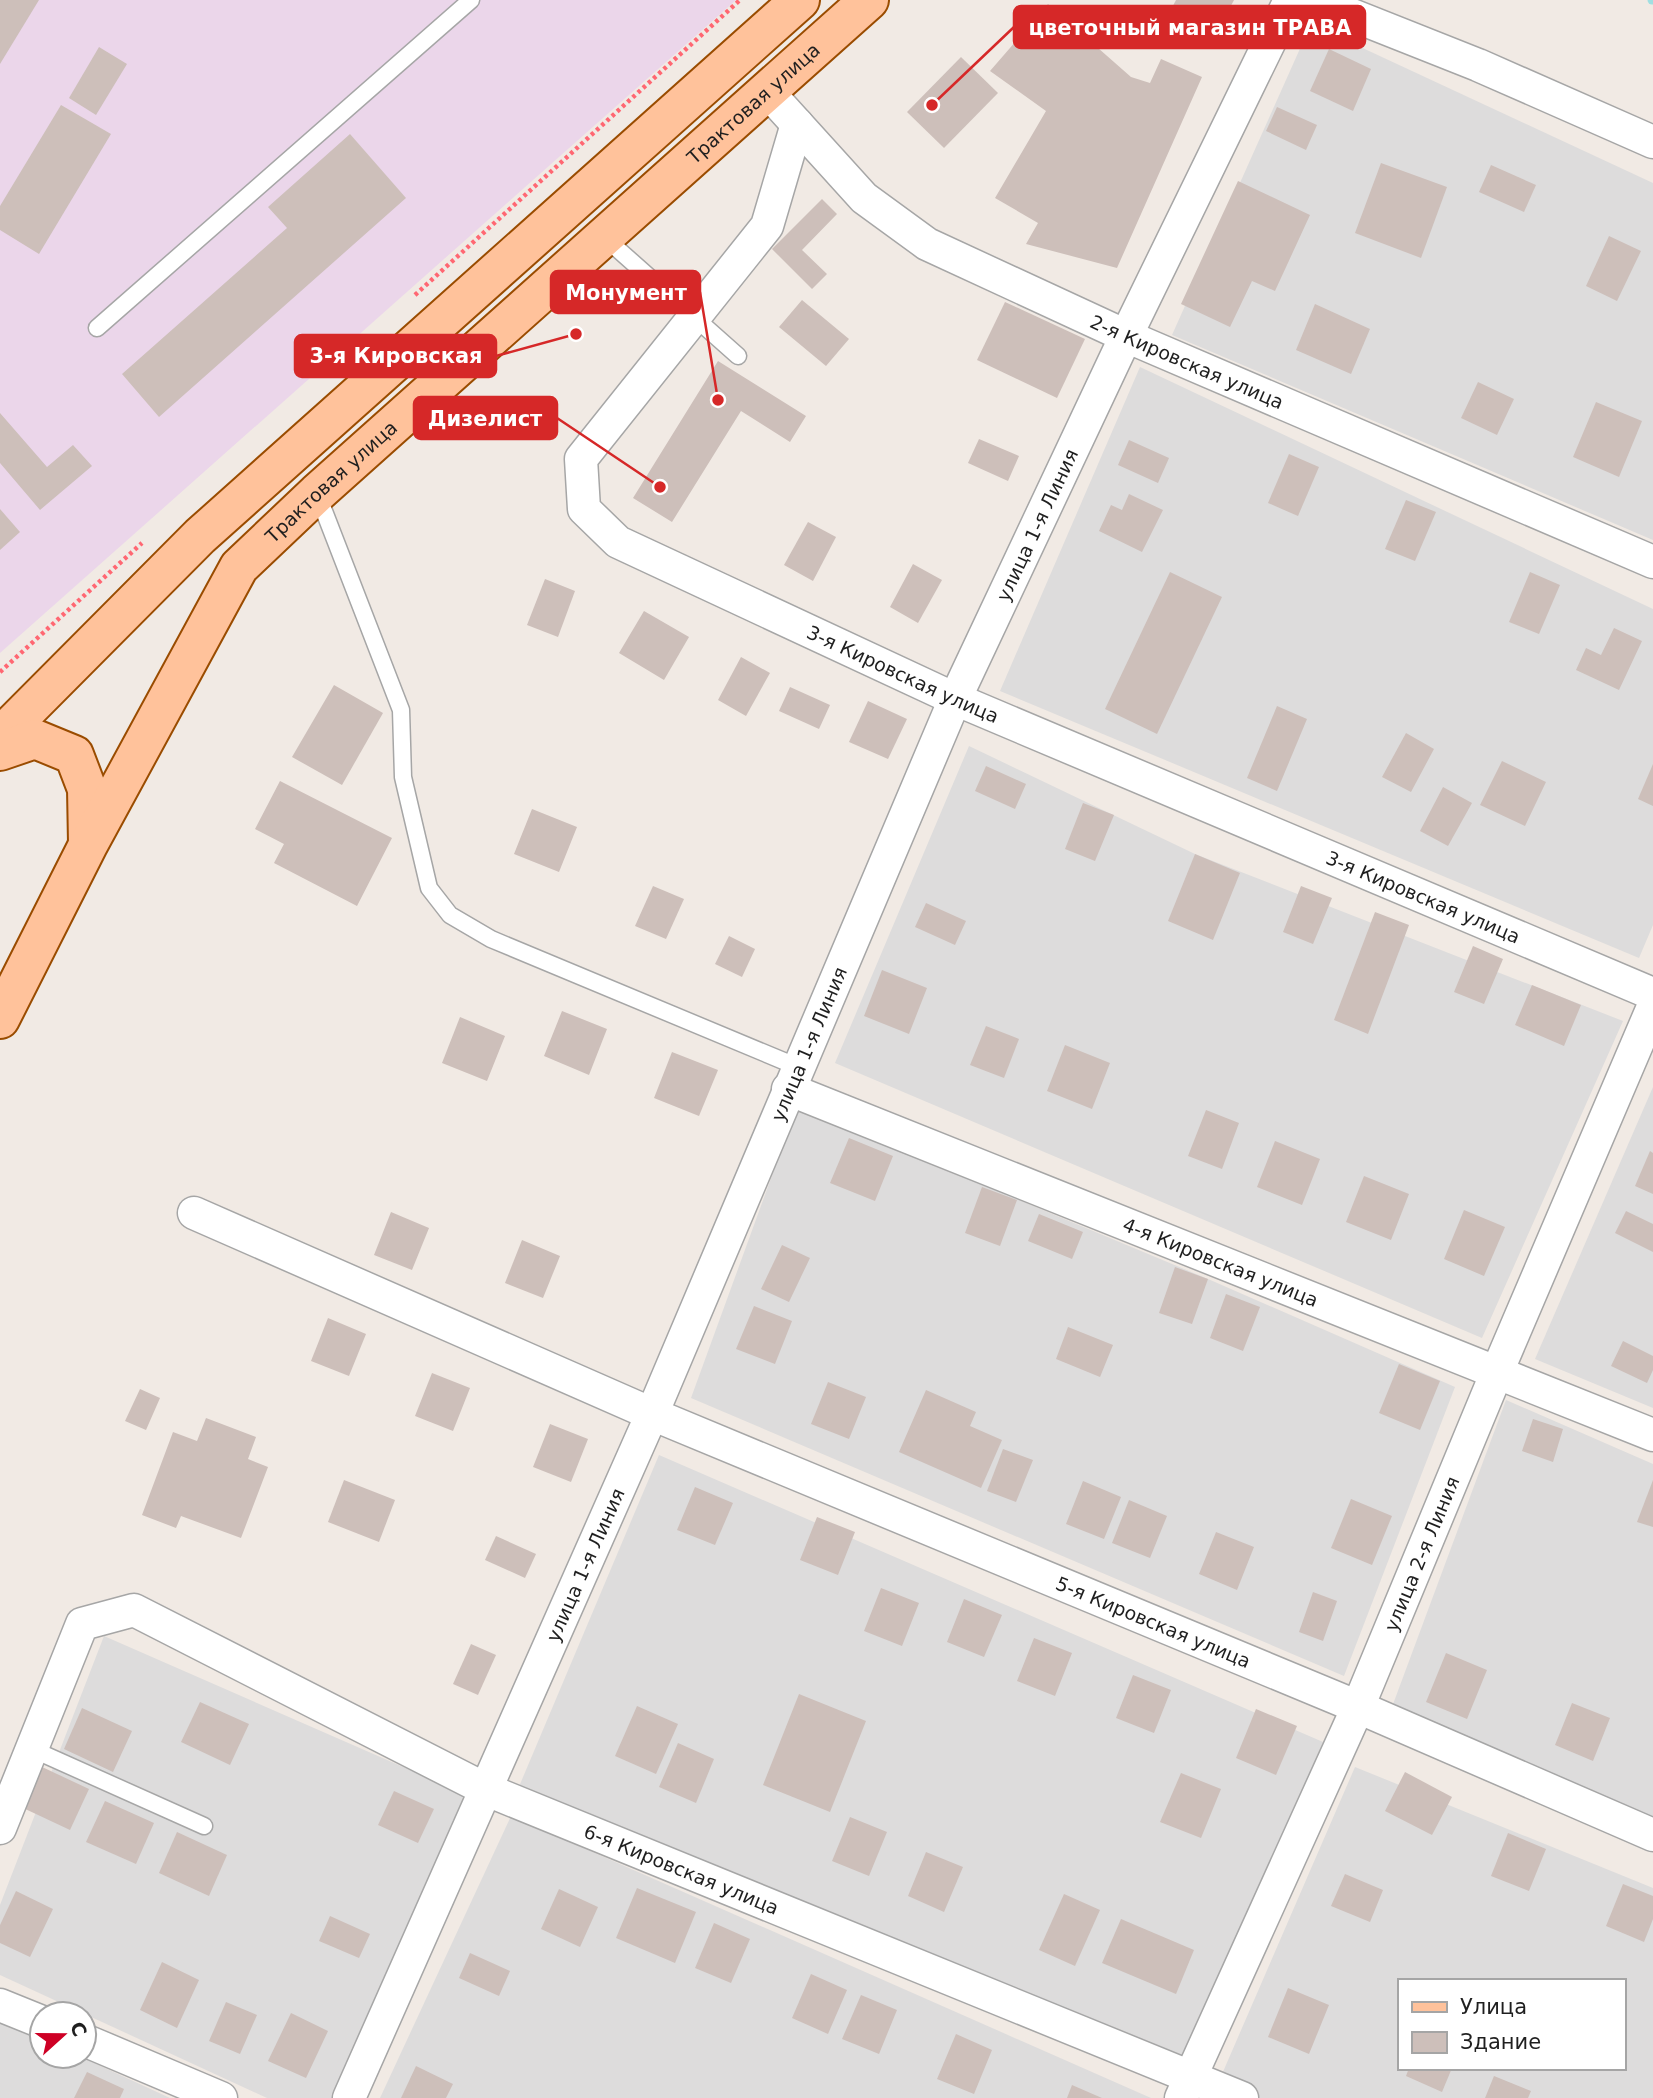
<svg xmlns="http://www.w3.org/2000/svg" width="1653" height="2098" font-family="'DejaVu Sans',sans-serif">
<rect width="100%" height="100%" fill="#f1eae4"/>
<g fill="#dddcdc" fill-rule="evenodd">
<path d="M1311 24 1653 183V540L1172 335Z"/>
<path d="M1140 367 1653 609V925L1639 958 1000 691Z"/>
<path d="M969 746 1195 854 1623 1021 1482 1338 835 1063Z"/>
<path d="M1653 1087V1408L1535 1359Z"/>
<path d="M797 1107 1208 1279 1455 1387 1344 1676 691 1398Z"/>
<path d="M1506 1400 1653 1464V1824L1389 1715Z"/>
<path d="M659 1455 1323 1742 1179 2080 518 1789Z"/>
<path d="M104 1636 474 1798 332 2098H267L0 1975V1905Z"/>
<path d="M1355 1767 1653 1888V2098H1241L1216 2088ZM1399 1981H1623V2068H1399Z"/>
<path d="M511 1816 1151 2098H380Z"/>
<path d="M0 2019 42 2039V2056H79L170 2098H0Z"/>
</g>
<path fill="#ebd6ea" d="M0 0H736L0 653Z"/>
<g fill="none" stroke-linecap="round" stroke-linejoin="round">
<path stroke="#a1dfe2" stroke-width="9" d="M1652 0H1653"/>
</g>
<g fill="#cdbfba">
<path d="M0 0H39L0 64Z"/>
<path d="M1176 0H1234L1208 49 1163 25Z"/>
<path d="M1048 4 1131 77 1150 83 1161 59 1202 77 1117 268 1026 244 1038 223 995 198 1046 111 990 71Z"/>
<path d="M99 47 127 64 96 115 69 98Z"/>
<path d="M1329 49 1371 69 1353 111 1310 91Z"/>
<path d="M961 57 998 93 944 148 907 112Z"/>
<path d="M61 105 111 134 39 254 0 230V206Z"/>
<path d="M1277 107 1317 125 1306 150 1266 131Z"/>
<path d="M350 134 406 198 159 417 122 374 287 228 268 207Z"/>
<path d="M1381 163 1447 187 1421 258 1355 233Z"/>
<path d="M1491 165 1536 185 1524 212 1479 192Z"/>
<path d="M1238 181 1310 215 1275 291 1252 281 1230 327 1181 304Z"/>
<path d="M822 199 837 214 802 250 827 274 812 289 772 249Z"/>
<path d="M1609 236 1641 251 1617 301 1586 286Z"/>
<path d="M802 300 849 339 826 366 779 327Z"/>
<path d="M1005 302 1085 339 1057 398 977 360Z"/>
<path d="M1315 304 1370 329 1351 374 1296 350Z"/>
<path d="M718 361 806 416 790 442 741 411 672 522 633 498Z"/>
<path d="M1478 382 1514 399 1497 435 1461 418Z"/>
<path d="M1596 402 1642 421 1619 477 1573 457Z"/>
<path d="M0 413 47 467 73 445 92 466 40 510 0 463Z"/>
<path d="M979 439 1019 456 1008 481 968 463Z"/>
<path d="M1129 440 1169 458 1158 483 1118 465Z"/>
<path d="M1289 454 1319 467 1298 516 1268 503Z"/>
<path d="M1129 494 1163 510 1142 552 1099 531 1111 505 1122 510Z"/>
<path d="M1406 500 1436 512 1415 561 1385 549Z"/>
<path d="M0 509 20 532 0 550Z"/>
<path d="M808 522 836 537 813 581 784 565Z"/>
<path d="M913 564 942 580 918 623 890 607Z"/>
<path d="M1170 572 1222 597 1157 734 1105 709Z"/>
<path d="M1530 572 1560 585 1539 634 1509 622Z"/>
<path d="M545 579 575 591 558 637 527 625Z"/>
<path d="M644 611 689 637 664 680 619 653Z"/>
<path d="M1614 628 1642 641 1619 690 1576 670 1586 648 1601 655Z"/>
<path d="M741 657 770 673 746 716 718 700Z"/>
<path d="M334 685 383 713 342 785 292 757Z"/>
<path d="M790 687 830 705 819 729 779 711Z"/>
<path d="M868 701 907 719 888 759 849 742Z"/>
<path d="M1277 706 1307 719 1277 791 1247 778Z"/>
<path d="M1406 733 1434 749 1411 792 1382 777Z"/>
<path d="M1502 761 1546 782 1525 826 1480 805Z"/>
<path d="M1653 764V806L1638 799Z"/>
<path d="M986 766 1026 784 1015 809 975 791Z"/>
<path d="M280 781 392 838 357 906 274 863 284 844 255 829Z"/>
<path d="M1443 787 1472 803 1448 846 1420 831Z"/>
<path d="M1083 803 1114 815 1095 861 1065 849Z"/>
<path d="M532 809 577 827 559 872 514 854Z"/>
<path d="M1195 854 1240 873 1213 940 1168 921Z"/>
<path d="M653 886 684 899 666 939 635 926Z"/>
<path d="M1301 886 1332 898 1313 944 1283 932Z"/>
<path d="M926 903 966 921 955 945 915 927Z"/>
<path d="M1375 912 1409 925 1368 1034 1334 1020Z"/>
<path d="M729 936 755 949 742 977 715 964Z"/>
<path d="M1473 946 1503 959 1484 1004 1454 992Z"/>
<path d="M882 970 927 988 909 1034 864 1016Z"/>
<path d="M1532 985 1581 1005 1564 1046 1515 1025Z"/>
<path d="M562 1011 607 1029 589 1075 544 1056Z"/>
<path d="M460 1017 505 1036 487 1081 442 1063Z"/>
<path d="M986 1026 1019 1039 1004 1078 970 1065Z"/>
<path d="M1065 1045 1110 1063 1092 1109 1047 1091Z"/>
<path d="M672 1052 718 1070 699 1116 654 1098Z"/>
<path d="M1206 1110 1239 1123 1222 1169 1188 1156Z"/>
<path d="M849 1138 893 1156 875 1201 830 1183Z"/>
<path d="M1275 1141 1320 1159 1302 1205 1257 1187Z"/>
<path d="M1650 1151 1653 1153V1194L1635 1186Z"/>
<path d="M1364 1176 1409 1194 1391 1240 1346 1222Z"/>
<path d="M982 1187 1017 1200 1000 1246 965 1233Z"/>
<path d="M1464 1210 1505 1227 1484 1276 1444 1259Z"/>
<path d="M1626 1211 1653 1224V1252L1615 1233Z"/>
<path d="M391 1212 429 1228 412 1270 374 1255Z"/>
<path d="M1039 1214 1083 1232 1072 1259 1028 1241Z"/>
<path d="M522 1240 560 1256 543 1298 505 1283Z"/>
<path d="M782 1245 810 1258 789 1302 761 1289Z"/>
<path d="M1175 1267 1208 1279 1192 1324 1159 1313Z"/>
<path d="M1226 1294 1260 1307 1243 1351 1210 1338Z"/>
<path d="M754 1306 792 1321 775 1364 736 1349Z"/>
<path d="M328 1318 366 1334 349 1376 311 1361Z"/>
<path d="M1068 1327 1113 1345 1100 1377 1056 1359Z"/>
<path d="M1623 1341 1653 1356V1370L1647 1383 1611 1366Z"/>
<path d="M1399 1364 1440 1381 1420 1430 1379 1413Z"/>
<path d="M432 1373 470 1388 453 1431 415 1416Z"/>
<path d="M828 1382 866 1397 849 1439 811 1424Z"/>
<path d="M140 1389 160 1398 146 1430 125 1421Z"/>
<path d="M926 1390 976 1412 970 1426 1002 1440 981 1488 899 1452Z"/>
<path d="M206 1418 256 1437 248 1459 268 1467 241 1538 181 1516 176 1528 142 1515 173 1432 197 1441Z"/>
<path d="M1533 1419 1563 1429 1553 1462 1522 1451Z"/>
<path d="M550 1424 588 1439 571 1482 533 1467Z"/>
<path d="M1003 1449 1033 1460 1016 1502 987 1491Z"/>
<path d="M344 1480 395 1500 379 1542 328 1522Z"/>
<path d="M1653 1480V1527L1637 1522Z"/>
<path d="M1083 1481 1121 1497 1104 1539 1066 1524Z"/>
<path d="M695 1487 733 1503 715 1545 677 1530Z"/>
<path d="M1351 1499 1392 1516 1372 1565 1331 1548Z"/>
<path d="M1129 1500 1167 1516 1150 1558 1112 1543Z"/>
<path d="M817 1517 855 1532 838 1575 800 1560Z"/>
<path d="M1216 1532 1254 1547 1237 1590 1199 1574Z"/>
<path d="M496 1536 536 1554 525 1578 485 1560Z"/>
<path d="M881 1588 919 1603 902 1646 864 1631Z"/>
<path d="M1313 1592 1337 1601 1323 1641 1299 1632Z"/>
<path d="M964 1599 1002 1615 984 1657 947 1642Z"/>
<path d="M1034 1638 1072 1653 1055 1696 1017 1681Z"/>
<path d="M471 1644 496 1655 478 1695 453 1684Z"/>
<path d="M1446 1653 1487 1670 1467 1719 1426 1702Z"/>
<path d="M1133 1675 1171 1690 1154 1733 1116 1718Z"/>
<path d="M799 1694 866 1721 830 1812 763 1785Z"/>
<path d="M200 1702 249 1724 230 1765 181 1742Z"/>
<path d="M1572 1703 1610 1718 1593 1761 1555 1745Z"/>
<path d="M637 1706 678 1724 656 1774 615 1756Z"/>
<path d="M82 1708 132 1731 113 1772 64 1749Z"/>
<path d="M1256 1709 1297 1726 1276 1775 1236 1758Z"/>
<path d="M678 1743 714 1759 696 1803 659 1787Z"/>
<path d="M40 1766 89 1789 70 1830 21 1807Z"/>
<path d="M1405 1772 1452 1797 1432 1835 1385 1811Z"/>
<path d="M1181 1773 1221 1789 1201 1838 1160 1822Z"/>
<path d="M394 1791 434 1809 418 1843 378 1825Z"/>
<path d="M105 1801 154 1823 136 1864 86 1842Z"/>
<path d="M850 1817 887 1832 869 1876 832 1861Z"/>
<path d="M177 1832 227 1855 209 1896 159 1873Z"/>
<path d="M1508 1833 1546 1849 1529 1891 1491 1876Z"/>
<path d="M926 1852 963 1867 944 1912 908 1896Z"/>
<path d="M1345 1874 1383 1890 1370 1922 1331 1906Z"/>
<path d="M1623 1884 1653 1896V1919L1644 1942 1606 1926Z"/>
<path d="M637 1888 696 1912 675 1963 616 1938Z"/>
<path d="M559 1889 598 1907 580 1947 541 1929Z"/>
<path d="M16 1891 53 1909 30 1957 0 1943V1925Z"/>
<path d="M1064 1894 1100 1910 1075 1966 1039 1950Z"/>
<path d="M330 1916 370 1934 359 1958 319 1941Z"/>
<path d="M1121 1919 1194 1950 1176 1994 1102 1963Z"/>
<path d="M714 1923 750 1939 731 1983 695 1968Z"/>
<path d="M470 1953 510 1971 499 1996 459 1978Z"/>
<path d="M162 1962 199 1980 177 2028 140 2010Z"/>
<path d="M811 1974 847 1990 828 2034 792 2018Z"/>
<path d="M1288 1988 1329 2005 1309 2054 1268 2037Z"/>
<path d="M861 1995 897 2010 879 2054 842 2039Z"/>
<path d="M226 2002 257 2015 240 2054 209 2041Z"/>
<path d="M291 2013 328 2031 306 2078 268 2061Z"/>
<path d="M956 2034 992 2050 974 2094 937 2079Z"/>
<path d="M416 2066 453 2084 446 2098H401Z"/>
<path d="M1409 2068H1452L1442 2092 1406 2076Z"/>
<path d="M87 2072 124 2089 120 2098H74Z"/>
<path d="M1494 2076 1531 2091 1528 2098H1485Z"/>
<path d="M1072 2085 1102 2098H1067Z"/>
</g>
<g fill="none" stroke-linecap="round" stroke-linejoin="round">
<g stroke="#a6a6a6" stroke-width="19">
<g id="service">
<path d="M604 237 738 356"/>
<path d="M97 328 471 0"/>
<path d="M317 493 401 710 403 777 429 888 450 915 491 939 798 1067"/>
<path d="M32 1749 204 1826"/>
</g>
</g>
<g stroke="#a6a6a6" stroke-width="35">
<g id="minor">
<path d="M1314 0 1478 65 1653 142"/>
<path id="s1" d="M767 91 864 198 927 244 1126 336 1653 562"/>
<path id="s2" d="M797 124 767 226 581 459 584 509 618 542 955 699 1653 994"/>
<path id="s3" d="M788 1089 1653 1435"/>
<path id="s4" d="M194 1213 652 1414 1358 1707 1653 1835"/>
<path id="s5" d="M0 1828 82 1624 134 1610 487 1790 1242 2098"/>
<path d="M0 2005 42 2022"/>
<path d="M84 2040 221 2098"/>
<path id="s6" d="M349 2098 652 1414 955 699 1126 336 1290 0"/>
<path id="s7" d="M1181 2098 1358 1707 1497 1372 1653 1007"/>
</g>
</g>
<g stroke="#9a4c00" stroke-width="42">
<g id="primary">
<path d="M0 737 200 536 800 0"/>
<path d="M0 751 35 739 74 755 87 789 88 843"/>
<path id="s8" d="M0 1019 88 845 239 567 317 493 869 0"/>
</g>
</g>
<g stroke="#ff6772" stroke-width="4.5" stroke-dasharray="3.5 3.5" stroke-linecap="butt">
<path d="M415 295 740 0"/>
<path d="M0 672 142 543"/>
</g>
<use href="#service" stroke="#fff" stroke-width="16"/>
<use href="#minor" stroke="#fff" stroke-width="32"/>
<use href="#primary" stroke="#ffc29b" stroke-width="38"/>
</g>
<g text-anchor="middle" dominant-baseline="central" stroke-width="6" stroke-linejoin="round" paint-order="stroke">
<g font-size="19" fill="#1f1f1f" stroke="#fff">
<text stroke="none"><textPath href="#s8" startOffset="1204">Трактовая улица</textPath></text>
<text stroke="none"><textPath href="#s1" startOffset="508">2-я Кировская улица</textPath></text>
<text stroke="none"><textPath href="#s8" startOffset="637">Трактовая улица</textPath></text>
<text stroke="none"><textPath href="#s6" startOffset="1717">улица 1-я Линия</textPath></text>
<text stroke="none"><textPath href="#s2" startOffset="816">3-я Кировская улица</textPath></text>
<text stroke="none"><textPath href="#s2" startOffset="1382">3-я Кировская улица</textPath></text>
<text stroke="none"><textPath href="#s6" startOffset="1150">улица 1-я Линия</textPath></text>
<text stroke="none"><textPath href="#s3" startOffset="466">4-я Кировская улица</textPath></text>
<text stroke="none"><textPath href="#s7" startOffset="595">улица 2-я Линия</textPath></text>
<text stroke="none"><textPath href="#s6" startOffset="583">улица 1-я Линия</textPath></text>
<text stroke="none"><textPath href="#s4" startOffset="1043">5-я Кировская улица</textPath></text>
<text stroke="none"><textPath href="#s5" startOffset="880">6-я Кировская улица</textPath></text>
</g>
</g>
<path fill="none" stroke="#d62828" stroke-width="2.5" d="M932 105L1014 27M718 400L700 292M576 334L496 356M660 487L557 418"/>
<g fill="#d62828" stroke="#fff" stroke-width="2.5">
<circle cx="932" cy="105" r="7"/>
<circle cx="718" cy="400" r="7"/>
<circle cx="576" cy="334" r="7"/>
<circle cx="660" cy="487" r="7"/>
</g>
<g fill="#d62828" stroke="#d62828" stroke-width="2.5">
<rect x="1014" y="6" width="351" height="42" rx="7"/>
<rect x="551" y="271" width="149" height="42" rx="7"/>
<rect x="295" y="335" width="201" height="42" rx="7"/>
<rect x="414" y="397" width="143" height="42" rx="7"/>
</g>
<g font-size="21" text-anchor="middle" font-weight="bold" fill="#fff">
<text x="1190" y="35">цветочный магазин ТРАВА</text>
<text x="626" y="300">Монумент</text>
<text x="396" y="363">3-я Кировская</text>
<text x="485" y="426">Дизелист</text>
</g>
<rect x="1398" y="1979" width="228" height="91" fill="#ffffff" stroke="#a5a5a5" stroke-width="2"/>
<rect x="1412" y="2002" width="35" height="10" fill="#ffc29b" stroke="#a5a5a5" stroke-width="2"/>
<text x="1460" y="2014" font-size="21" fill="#1f1f1f">Улица</text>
<rect x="1412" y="2032" width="35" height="21" fill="#cdbfba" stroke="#a5a5a5" stroke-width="2"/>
<text x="1460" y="2049" font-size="21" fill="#1f1f1f">Здание</text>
<g transform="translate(63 2035) rotate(69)"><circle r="33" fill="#ffffff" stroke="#a5a5a5" stroke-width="2"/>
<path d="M0-5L12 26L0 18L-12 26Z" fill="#ce0025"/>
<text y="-10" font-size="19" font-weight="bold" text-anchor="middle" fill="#1f1f1f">С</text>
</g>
</svg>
